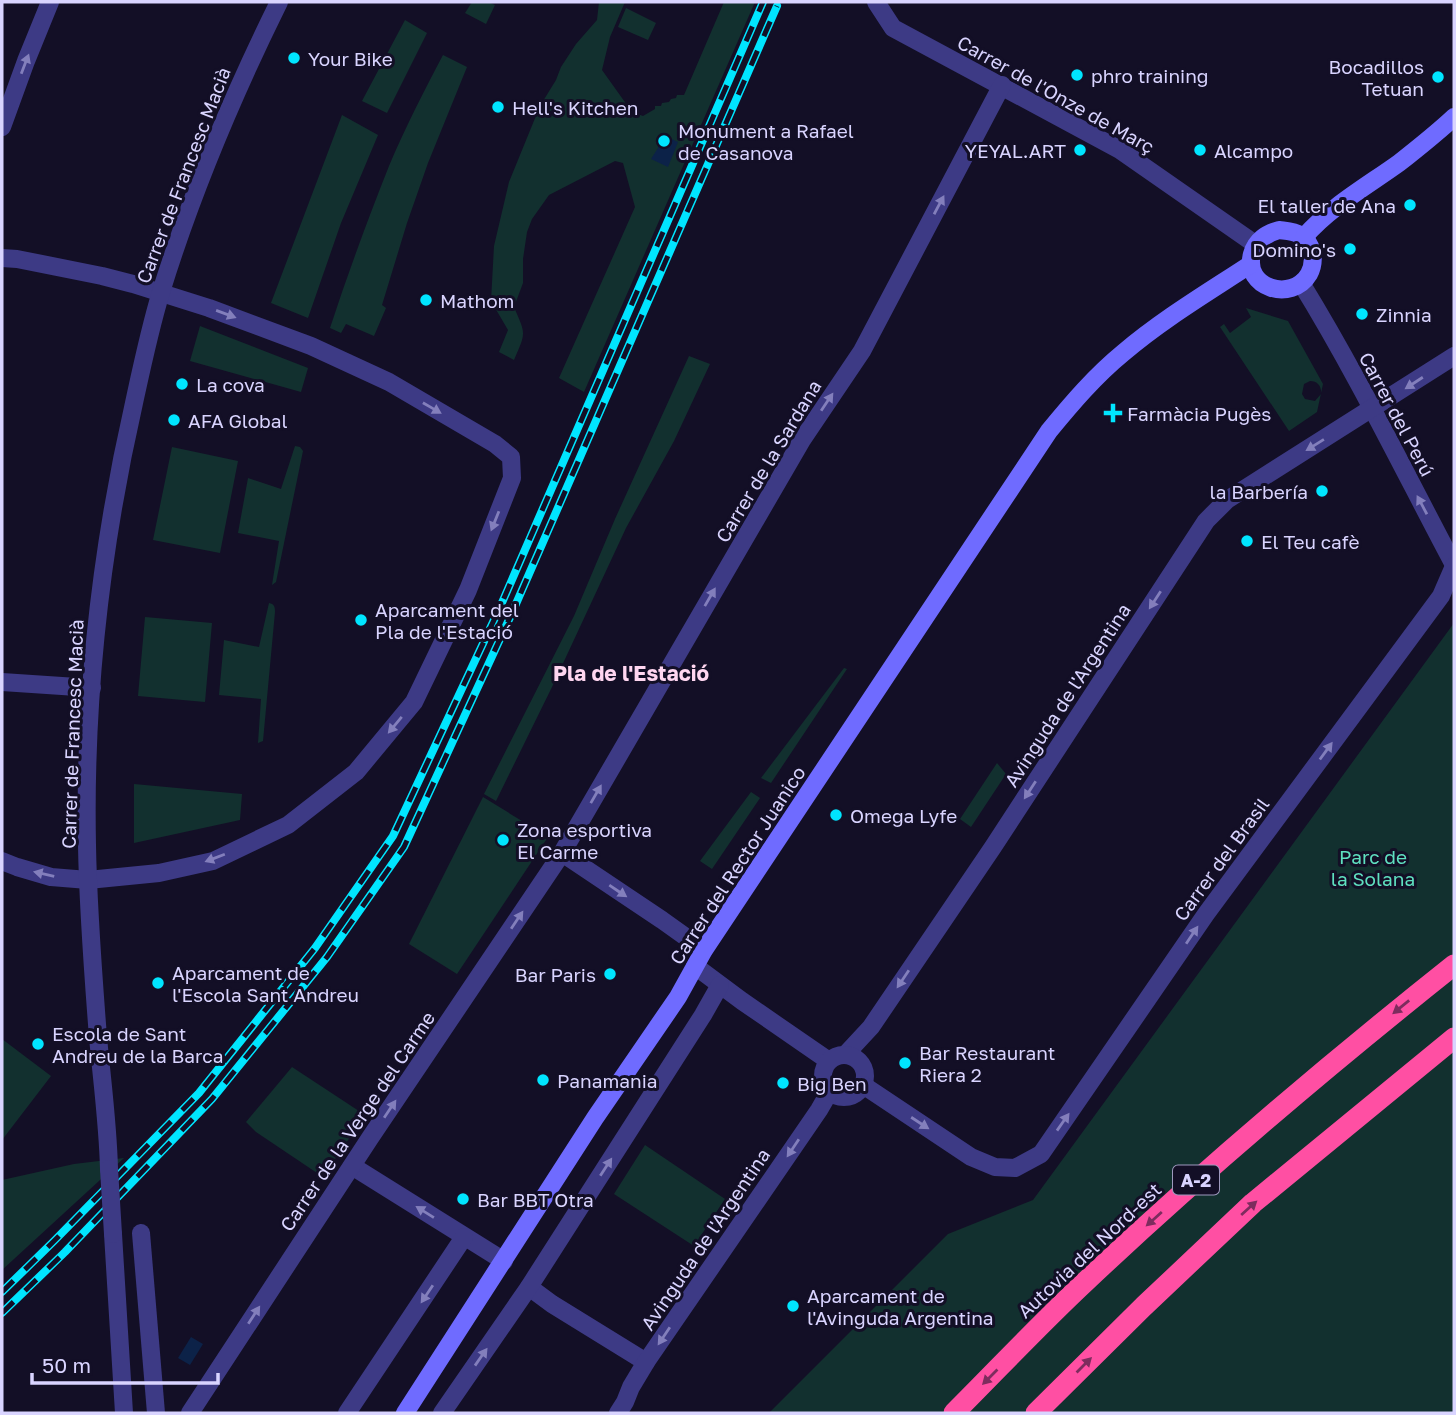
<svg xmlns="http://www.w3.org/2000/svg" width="1456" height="1415" font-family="'Golos Text',sans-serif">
<rect width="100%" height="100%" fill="#130f26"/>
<g fill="#12302f" fill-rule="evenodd">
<path d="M472 2H488L495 5 486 24 465 13Z"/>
<path d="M599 2H625L610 37 602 70 632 112 643 116 655 109V106H661L662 103 669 102 671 99 676 98 677 95H684L724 2H755L584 392 559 378 635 207 623 163 615 161 549 195 532 219 527 232 523 259V283L514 307C526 335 526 332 514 360L499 352 508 330 491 301 494 246 509 182 540 106 556 80 561 67 576 44 597 20Z"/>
<path d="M626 8 656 23 648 40 618 27Z"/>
<path d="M405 20 427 33 387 113 362 101Z"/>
<path d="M443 55 467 67 428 163 407 223 382 305 386 308 374 336 346 324 341 333 330 328C348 273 368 219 389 166 405 128 424 91 443 55Z"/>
<path d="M342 115 378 135 341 223 308 318 271 303Z"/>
<path d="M1246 308 1288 321 1323 384 1317 412 1289 431 1220 327 1224 324 1230 333 1251 317ZM1310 381C1318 381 1322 387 1321 394L1315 401 1305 399 1302 394 1304 384Z"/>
<path d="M200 326 308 368 301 392 190 361Z"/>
<path d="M689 356 710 364 674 441 626 528 552 687 496 801 484 794 574 616 615 519Z"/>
<path d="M295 446 300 447 303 451 276 582 272 585 279 541 238 533 248 478 281 489Z"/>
<path d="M172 447 238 461 220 553 153 540Z"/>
<path d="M269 603C274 604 275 606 275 612L263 741 258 743 261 699 219 695 224 640 259 647Z"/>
<path d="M145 617 212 623 205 702 138 696Z"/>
<path d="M1454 623V1413H769L948 1234 1033 1200Z"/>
<path d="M844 668 847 669 771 783 761 778Z"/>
<path d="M997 763 1006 774 971 827 960 819Z"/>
<path d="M134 784 242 794 240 820 134 843Z"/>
<path d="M751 792 760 798 712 869 700 861Z"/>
<path d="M483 797 548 837 457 974 409 944Z"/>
<path d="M2 1039 51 1076 2 1140Z"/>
<path d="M292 1067 365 1115 323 1177 256 1132 246 1122Z"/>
<path d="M645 1145 725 1199 694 1246 614 1194Z"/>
<path d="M124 1158 2 1270V1180L74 1164Z"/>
</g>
<g fill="#0c2248">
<path d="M661 134 678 142 668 167 651 159 658 148Z"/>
<path d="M191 1337 203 1344 190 1365 178 1358Z"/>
</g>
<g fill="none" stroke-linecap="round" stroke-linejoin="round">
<g stroke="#3d3a85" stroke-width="18">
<path d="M876 2 893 28 1120 150 1255 244"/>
<path d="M2 127 26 61 50 2"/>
<path d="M2 258 17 259 102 276 133 284 209 308 311 346 389 382 495 444 511 457 512 478 468 590 414 702 356 772 288 825 213 861 159 873 88 880 51 877 17 867 2 861"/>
<path d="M1301 283C1357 374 1404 471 1454 565"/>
<path d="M2 682 92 688"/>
<path d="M562 853 662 920 704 950"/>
<path d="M695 966 742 1001 829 1061"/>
<path d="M845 1055 871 1027 993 847 1206 521 1227 500 1454 356"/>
<circle cx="844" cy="1076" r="21"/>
<path d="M863 1085 971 1157 995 1167 1015 1168 1041 1154 1206 914 1441 596 1454 566"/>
<path d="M352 1166 504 1261"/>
<path d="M109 1169C108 1125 102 1081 98 1037 93 973 88 909 87 845 84 696 101 548 134 403 142 366 150 328 161 292 192 192 233 95 279 2"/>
<path d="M141 1233 156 1413"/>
<path d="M113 1234 124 1413"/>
<path d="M529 1287 552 1304 646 1362"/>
<path d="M190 1413 370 1138 562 853 802 440 862 351 1002 85"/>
<path d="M347 1413 464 1237"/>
<path d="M442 1413 529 1287 703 1015 720 985"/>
<path d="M618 1413 625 1402 631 1387 646 1362 819 1110 830 1091"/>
</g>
<g stroke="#6f6bff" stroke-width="18">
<path d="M1279 230C1287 231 1294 231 1300 235 1313 243 1316 261 1309 274 1292 303 1243 288 1252 254 1256 240 1266 234 1279 230Z"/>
<path d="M1304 237C1330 207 1367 186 1399 163 1418 148 1437 133 1454 117"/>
<path d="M405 1413 595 1118 678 997 704 950 1049 431C1072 403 1095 376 1123 353 1163 319 1207 293 1251 264"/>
</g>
<g stroke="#ff4fa3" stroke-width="21">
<path d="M954 1413C998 1369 1040 1324 1085 1282 1203 1171 1327 1066 1454 965"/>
<path d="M1036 1413 1144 1306 1253 1203 1454 1038"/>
</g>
<g stroke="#00e5ff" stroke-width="8">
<g id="rail">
<path d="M2 1292 54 1241 199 1093 315 948 393 836 501 605 763 2"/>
<path d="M2 1313 65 1252 212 1099 327 957 404 847 512 613 777 6"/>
</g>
</g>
<use href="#rail" stroke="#130f26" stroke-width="5" stroke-dasharray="16" stroke-linecap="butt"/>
<path stroke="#3d3a85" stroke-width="18" d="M109 1169 113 1234"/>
</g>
<defs><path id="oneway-solid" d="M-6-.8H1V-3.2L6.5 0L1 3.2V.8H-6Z" transform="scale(1.75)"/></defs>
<g fill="#837fbc">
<use href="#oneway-solid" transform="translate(25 64) rotate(-69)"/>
<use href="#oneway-solid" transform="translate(939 205) rotate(-62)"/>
<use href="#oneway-solid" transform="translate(226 314) rotate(20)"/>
<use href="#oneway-solid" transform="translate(1414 383) rotate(147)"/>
<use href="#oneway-solid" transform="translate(827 402) rotate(-56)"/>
<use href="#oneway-solid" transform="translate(432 408) rotate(30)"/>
<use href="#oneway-solid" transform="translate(1315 445) rotate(148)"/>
<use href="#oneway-solid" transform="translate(1422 505) rotate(-118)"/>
<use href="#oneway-solid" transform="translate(495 521) rotate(112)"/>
<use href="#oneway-solid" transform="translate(710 597) rotate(-60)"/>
<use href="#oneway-solid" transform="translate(1155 600) rotate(123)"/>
<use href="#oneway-solid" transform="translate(395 725) rotate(130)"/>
<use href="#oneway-solid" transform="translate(1326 751) rotate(-54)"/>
<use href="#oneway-solid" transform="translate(1030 790) rotate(123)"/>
<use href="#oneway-solid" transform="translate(596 794) rotate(-60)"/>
<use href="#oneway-solid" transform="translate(215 858) rotate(159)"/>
<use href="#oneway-solid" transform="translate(44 874) rotate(-167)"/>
<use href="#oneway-solid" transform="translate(618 891) rotate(34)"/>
<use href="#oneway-solid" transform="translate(517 920) rotate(-56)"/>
<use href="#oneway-solid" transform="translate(1192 935) rotate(-56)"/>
<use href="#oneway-solid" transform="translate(903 979) rotate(124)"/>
<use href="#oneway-solid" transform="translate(390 1109) rotate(-56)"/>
<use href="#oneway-solid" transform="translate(1063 1122) rotate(-55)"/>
<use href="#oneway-solid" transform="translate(920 1123) rotate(33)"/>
<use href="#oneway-solid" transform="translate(793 1148) rotate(124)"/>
<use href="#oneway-solid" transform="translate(606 1167) rotate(-57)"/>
<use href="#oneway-solid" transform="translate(425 1212) rotate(-148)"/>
<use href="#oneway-solid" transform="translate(427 1294) rotate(124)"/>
<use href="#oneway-solid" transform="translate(254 1315) rotate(-57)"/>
<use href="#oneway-solid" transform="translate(664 1336) rotate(124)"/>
<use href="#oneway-solid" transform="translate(481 1357) rotate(-55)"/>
</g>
<g fill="#7d2c5e">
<use href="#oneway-solid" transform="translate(1401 1007) rotate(141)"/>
<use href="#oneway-solid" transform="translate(1249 1208) rotate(-42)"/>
<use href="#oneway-solid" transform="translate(1154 1219) rotate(138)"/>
<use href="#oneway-solid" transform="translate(1084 1365) rotate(-45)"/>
<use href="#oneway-solid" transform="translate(990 1377) rotate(135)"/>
</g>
<g fill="#00e5ff" stroke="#130f26" stroke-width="2.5">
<circle cx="294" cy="58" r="7"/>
<circle cx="1077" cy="75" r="7"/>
<circle cx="1438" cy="77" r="7"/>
<circle cx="498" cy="107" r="7"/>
<circle cx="664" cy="141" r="7"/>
<circle cx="1080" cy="150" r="7"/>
<circle cx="1200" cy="150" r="7"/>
<circle cx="1410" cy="205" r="7"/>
<circle cx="1350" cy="249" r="7"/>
<circle cx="426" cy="300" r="7"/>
<circle cx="1362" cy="314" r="7"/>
<circle cx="182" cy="384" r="7"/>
<path d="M1109.5 402.5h7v7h7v7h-7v7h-7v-7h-7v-7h7z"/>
<circle cx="174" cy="420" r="7"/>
<circle cx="1322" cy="491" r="7"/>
<circle cx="1247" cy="541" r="7"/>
<circle cx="361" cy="620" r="7"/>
<circle cx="836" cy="815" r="7"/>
<circle cx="503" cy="840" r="7"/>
<circle cx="610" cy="974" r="7"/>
<circle cx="158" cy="983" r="7"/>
<circle cx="38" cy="1044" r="7"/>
<circle cx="905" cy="1063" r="7"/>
<circle cx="543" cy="1080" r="7"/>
<circle cx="783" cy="1083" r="7"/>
<circle cx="463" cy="1199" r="7"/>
<circle cx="793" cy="1306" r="7"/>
</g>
<g text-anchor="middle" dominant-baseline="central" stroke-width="6" stroke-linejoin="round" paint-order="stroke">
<rect fill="#130f26" stroke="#9e99be" stroke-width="2" x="1173" y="1165.5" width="46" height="29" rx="5"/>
<g font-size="18" font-weight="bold" fill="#d9d4ff">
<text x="1196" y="1180">A-2</text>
</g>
<g font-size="19" fill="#d9d4ff" stroke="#130f26" text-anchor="start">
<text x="308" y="58">Your Bike</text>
<text x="1424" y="66" text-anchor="end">Bocadillos<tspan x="1424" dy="22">Tetuan</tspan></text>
<text x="1091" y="75">phro training</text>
<text x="512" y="107">Hell's Kitchen</text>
<text x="678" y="130">Monument a Rafael<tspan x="678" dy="22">de Casanova</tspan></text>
<text x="1066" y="150" text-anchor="end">YEYAL.ART</text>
<text x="1214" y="150">Alcampo</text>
<text x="1396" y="205" text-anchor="end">El taller de Ana</text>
<text x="1336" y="249" text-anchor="end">Domino's</text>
<text x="440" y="300">Mathom</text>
<text x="1376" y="314">Zinnia</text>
<text x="196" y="384">La cova</text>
<text x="1127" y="413">Farmàcia Pugès</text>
<text x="188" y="420">AFA Global</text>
<text x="1308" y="491" text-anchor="end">la Barbería</text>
<text x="1261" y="541">El Teu cafè</text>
<text x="375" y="609">Aparcament del<tspan x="375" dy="22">Pla de l'Estació</tspan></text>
<text x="850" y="815">Omega Lyfe</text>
<text x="517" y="829">Zona esportiva<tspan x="517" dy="22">El Carme</tspan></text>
<text x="172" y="972">Aparcament de<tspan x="172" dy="22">l'Escola Sant Andreu</tspan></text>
<text x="596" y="974" text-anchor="end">Bar Paris</text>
<text x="52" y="1033">Escola de Sant<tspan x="52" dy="22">Andreu de la Barca</tspan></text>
<text x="919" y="1052">Bar Restaurant<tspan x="919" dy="22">Riera 2</tspan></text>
<text x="557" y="1080">Panamania</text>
<text x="797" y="1083">Big Ben</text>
<text x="477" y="1199">Bar BBT Otra</text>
<text x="807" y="1295">Aparcament de<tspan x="807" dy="22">l'Avinguda Argentina</tspan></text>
</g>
<g font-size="19" fill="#d9d4ff" stroke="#130f26">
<text transform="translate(1056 94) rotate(29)">Carrer de l'Onze de Març</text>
<text transform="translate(183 175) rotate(-69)">Carrer de Francesc Macià</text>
<text transform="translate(1397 414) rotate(62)">Carrer del Perú</text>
<text transform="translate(768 461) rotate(-59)">Carrer de la Sardana</text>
<text transform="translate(1067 695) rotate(-57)">Avinguda de l'Argentina</text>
<text transform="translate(72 734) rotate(-88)">Carrer de Francesc Macià</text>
<text transform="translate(1221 859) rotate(-54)">Carrer del Brasil</text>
<text transform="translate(737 865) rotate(-57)">Carrer del Rector Juanico</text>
<text transform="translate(357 1121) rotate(-56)">Carrer de la Verge del Carme</text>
<text transform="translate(705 1239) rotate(-56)">Avinguda de l'Argentina</text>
<text transform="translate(1089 1250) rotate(-43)">Autovia del Nord-est</text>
</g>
<g font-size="19" fill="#5fe0c0" stroke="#130f26">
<text x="1373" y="856">Parc de<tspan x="1373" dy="22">la Solana</tspan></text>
</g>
<g font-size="21" font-weight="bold" fill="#ffd6f0" stroke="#130f26">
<text x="631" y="673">Pla de l'Estació</text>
</g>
</g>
<rect width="1456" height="1415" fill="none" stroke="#d9d4ff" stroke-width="7"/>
<path d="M32 1373v10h186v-10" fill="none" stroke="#d9d4ff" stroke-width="3.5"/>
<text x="42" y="1373" font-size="21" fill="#d9d4ff" stroke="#130f26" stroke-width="5" paint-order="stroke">50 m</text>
</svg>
